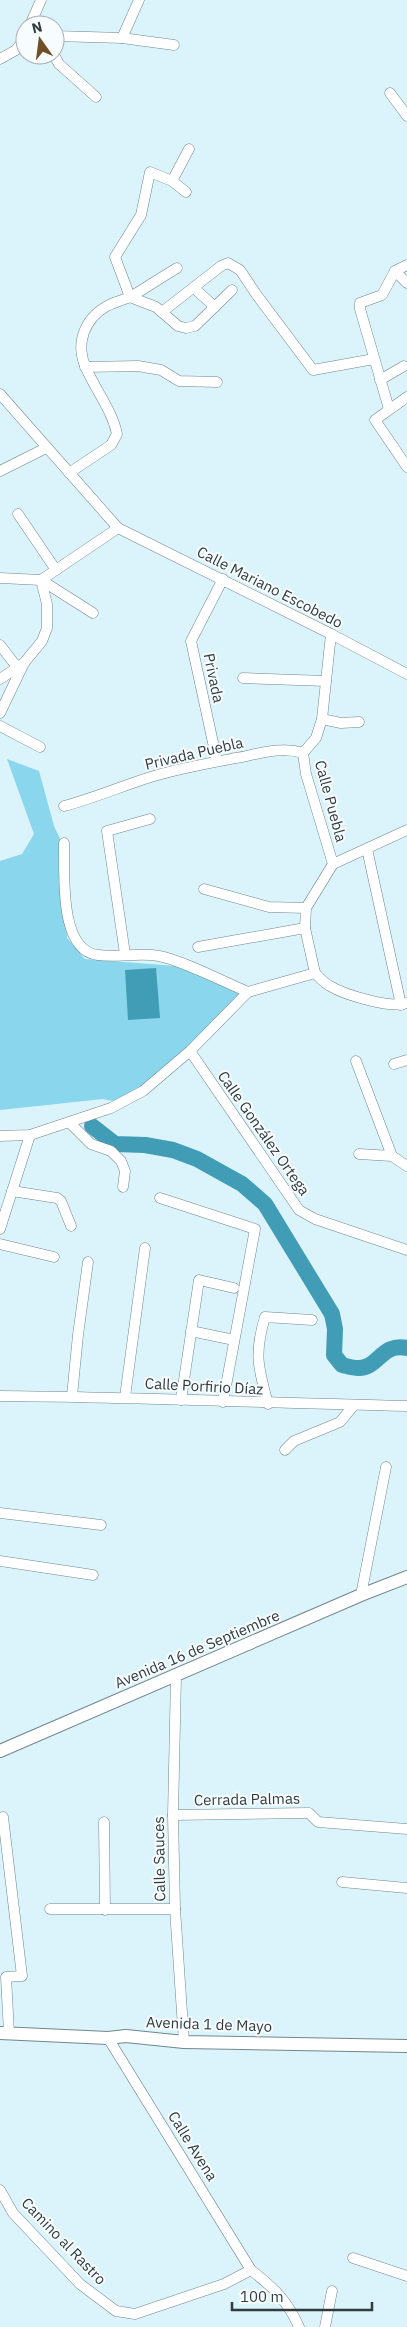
<svg xmlns="http://www.w3.org/2000/svg" width="407" height="2327" font-family="'IBM Plex Sans',sans-serif">
<rect width="100%" height="100%" fill="#dbf3fa"/>
<path fill="#89d6ed" d="M7 759 39 771 54 826 62 843 67 938 85 959 176 966 244 993C213 1024 159 1085 119 1100 114 1102 108 1100 103 1099L0 1110V861L22 854 34 834Z"/>
<path fill="#419db5" d="M156 968 160 1018 128 1020 125 970Z"/>
<g fill="none" stroke-linecap="round" stroke-linejoin="round">
<path stroke="#419db5" stroke-width="16" d="M92 1126 115 1144 145 1145 173 1150 197 1159 242 1184 265 1204 332 1314 335 1329 334 1355 342 1365C347 1366 352 1368 358 1368 378 1369 382 1342 407 1348"/>
<g stroke="#71868d" stroke-width="11">
<g id="minor">
<path d="M30 25 41 0"/>
<path d="M55 36 122 38 174 45"/>
<path d="M122 38 139 0"/>
<path d="M54 55 59 64 96 97"/>
<path d="M0 59 16 50 25 38"/>
<path d="M390 93 407 116"/>
<path d="M172 181 189 149"/>
<path d="M186 192 172 181 150 172 141 215 115 257 130 297 156 307 178 326 186 328 195 326 232 290"/>
<path d="M395 271 407 283"/>
<path d="M194 288 215 307"/>
<path d="M162 312 221 266 228 263 240 270 256 294 313 370 374 359"/>
<path d="M85 367 138 366 161 370 179 381 217 382"/>
<path d="M380 380 404 366"/>
<path d="M0 394 118 528 331 634 407 674"/>
<path d="M407 397 375 420 407 467"/>
<path d="M389 409 360 309V303L382 295 395 271 407 265"/>
<path d="M0 471 46 448"/>
<path d="M69 473 111 445 117 434C112 410 96 391 86 368 75 344 84 319 107 306 114 302 124 300 132 296 147 287 162 277 177 268"/>
<path d="M18 514 56 570"/>
<path d="M0 578 41 580 93 613"/>
<path d="M0 645 17 667"/>
<path d="M243 678 326 681"/>
<path d="M0 679 24 663"/>
<path d="M0 713 24 663 42 641 47 628V604L41 580 118 528"/>
<path d="M322 719 341 723 359 722"/>
<path d="M0 726 40 747"/>
<path d="M217 761 191 641 223 579"/>
<path d="M64 806C95 798 124 785 154 776 181 768 209 763 236 758 258 754 282 746 303 753"/>
<path d="M64 843C65 871 58 951 98 955 118 958 139 952 159 956 184 961 222 981 248 992"/>
<path d="M367 849 401 1005"/>
<path d="M333 864 407 830"/>
<path d="M204 889 269 907 306 908"/>
<path d="M198 947 305 928"/>
<path d="M125 954 107 831 150 819"/>
<path d="M315 973 305 928 306 908 333 864 306 774 303 753 316 738 322 719 331 634"/>
<path d="M315 973C319 977 324 983 330 986 345 995 392 1009 407 1003"/>
<path d="M190 1051 299 1210 315 1219 407 1250"/>
<path d="M356 1061 392 1156 407 1166"/>
<path d="M394 1064 407 1060"/>
<path d="M70 1123 91 1144 111 1151 121 1161 125 1171 123 1187"/>
<path d="M0 1136 30 1135 111 1108 143 1091 190 1051 248 992 315 973"/>
<path d="M359 1154 392 1156"/>
<path d="M12 1191 57 1198 61 1201 71 1226"/>
<path d="M160 1198 255 1229 223 1402"/>
<path d="M0 1229 30 1135"/>
<path d="M0 1244 54 1257"/>
<path d="M191 1331 234 1340"/>
<path d="M0 1396C136 1397 271 1403 407 1406"/>
<path d="M72 1396 78 1335 88 1262"/>
<path d="M125 1397 145 1248"/>
<path d="M181 1400 199 1280 234 1288"/>
<path d="M268 1404C258 1367 254 1354 265 1317L312 1320"/>
<path d="M285 1450 294 1441 340 1422 354 1405"/>
<path d="M0 1513 101 1525"/>
<path d="M0 1561 93 1575"/>
<path d="M361 1595 386 1467"/>
<path d="M176 1676 173 1815 175 1909 184 2042"/>
<path d="M173 1815 309 1813 318 1822 407 1829"/>
<path d="M3 1817 22 1976 6 1977 9 2033"/>
<path d="M104 1822 105 1910"/>
<path d="M342 1882 407 1888"/>
<path d="M50 1909H175"/>
<path d="M108 2038 251 2270C274 2288 287 2300 299 2327"/>
<path d="M0 2190 13 2213 80 2284 116 2311 135 2314 224 2284 251 2270"/>
<path d="M353 2258 407 2276"/>
<path d="M325 2327 332 2291"/>
</g>
</g>
<g stroke="#71868d" stroke-width="14">
<g id="major">
<path d="M0 1751 361 1595 407 1577"/>
<path d="M0 2033 108 2038 126 2036 184 2042 407 2046"/>
</g>
</g>
<use href="#minor" stroke="#fff" stroke-width="10"/>
<use href="#major" stroke="#fff" stroke-width="12"/>
</g>
<g text-anchor="middle" dominant-baseline="central" stroke-width="4" stroke-linejoin="round" paint-order="stroke">
<g font-size="15" fill="#313a3d" stroke="#f7fcfe">
<text transform="translate(270 587) rotate(27)">Calle Mariano Escobedo</text>
<text transform="translate(214 678) rotate(78)">Privada</text>
<text transform="translate(194 753) rotate(-13)">Privada Puebla</text>
<text transform="translate(331 801) rotate(75)">Calle Puebla</text>
<text transform="translate(264 1133) rotate(55)">Calle González Ortega</text>
<text transform="translate(204 1386) rotate(3)">Calle Porfirio Díaz</text>
<text transform="translate(197 1649) rotate(-23)">Avenida 16 de Septiembre</text>
<text transform="translate(247 1799) rotate(-1)">Cerrada Palmas</text>
<text transform="translate(159 1859) rotate(-91)">Calle Sauces</text>
<text transform="translate(209 2024) rotate(2)">Avenida 1 de Mayo</text>
<text transform="translate(193 2146) rotate(58)">Calle Avena</text>
<text transform="translate(64 2241) rotate(46)">Camino al Rastro</text>
</g>
</g>
<g transform="translate(40 40) rotate(346)"><circle r="24" fill="#f7fcfe" stroke="#a8aeb1"/>
<path d="M0-4L9 19L0 12L-9 19Z" fill="#704e26"/>
<text y="-8" font-size="14" font-weight="bold" text-anchor="middle" fill="#313a3d">N</text>
</g>
<path d="M232 2302v8h140v-8" fill="none" stroke="#313a3d" stroke-width="2.5"/>
<text x="240" y="2302" font-size="15" fill="#313a3d" stroke="#f7fcfe" stroke-width="4" paint-order="stroke">100 m</text>
</svg>
